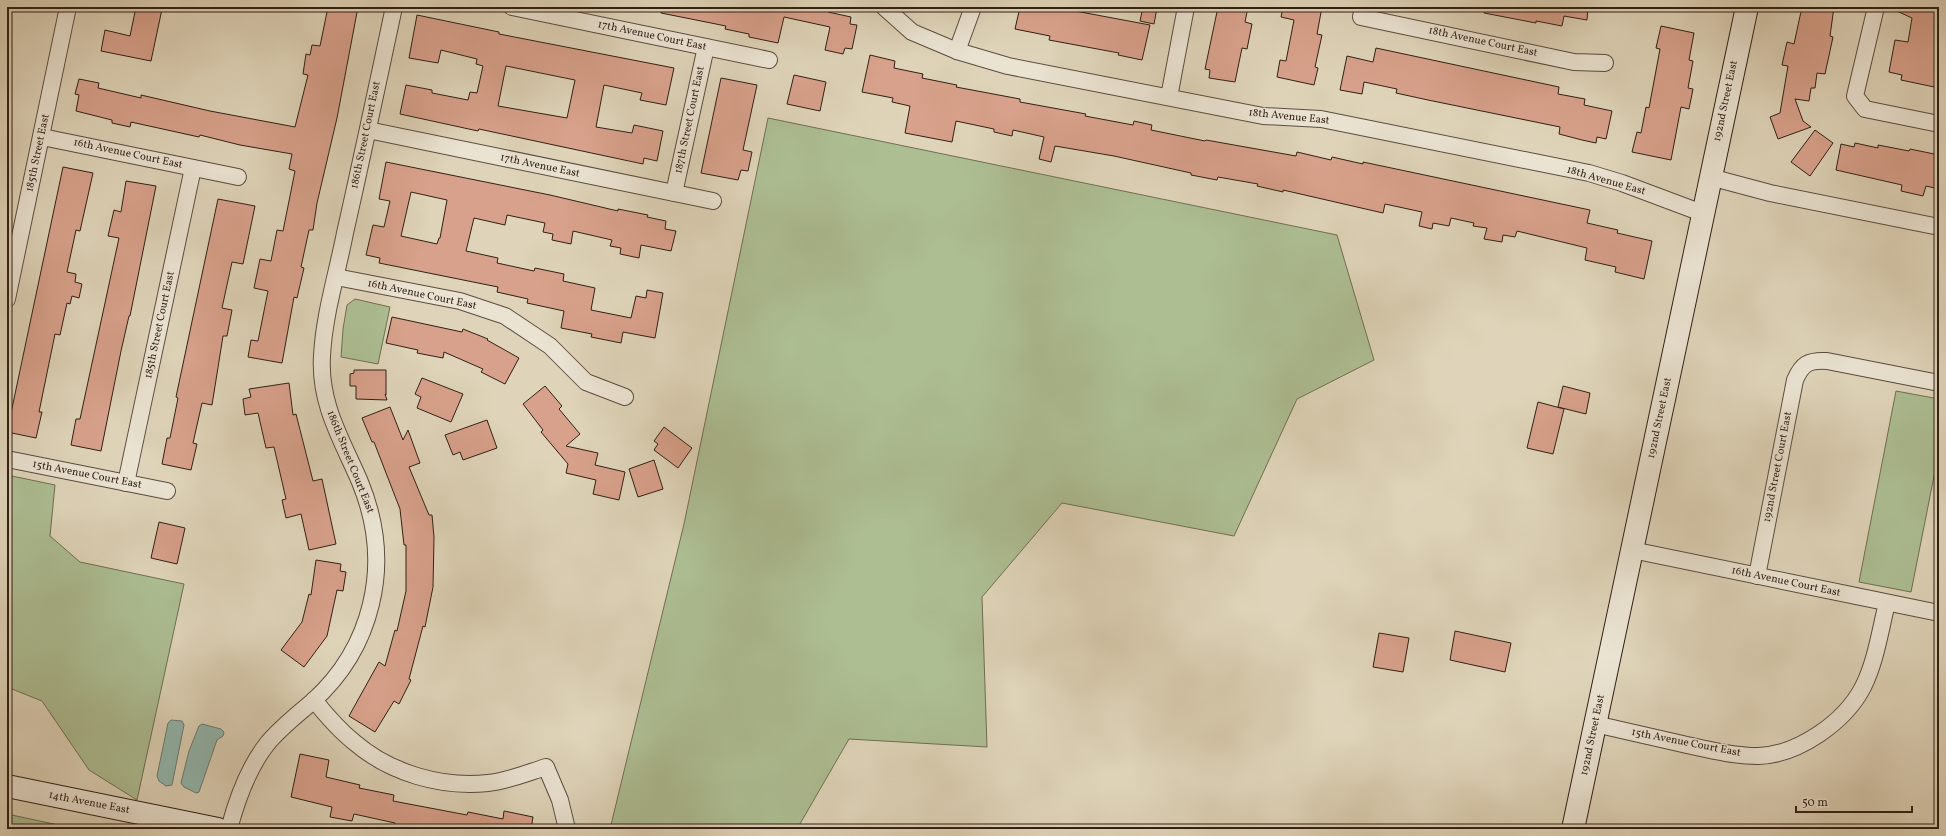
<svg xmlns="http://www.w3.org/2000/svg" width="1946" height="836" font-family="Vollkorn,serif">
<rect width="100%" height="100%" fill="#dfd4b9"/>
<filter id="stains"><feTurbulence type="fractalNoise" baseFrequency=".005" numOctaves="4"/><feColorMatrix values="0 0 0 0 .2 0 0 0 0 .09 0 0 0 0 .02 0 0 0 .5 -.17"/></filter>
<radialGradient id="worn" r=".72"><stop offset=".6" stop-color="#630" stop-opacity="0"/><stop offset="1" stop-color="#630" stop-opacity=".3"/></radialGradient>
<g fill="#adbe93" stroke="#6f6e54">
<path d="M768 118 1337 235 1374 360 1297 399 1234 536 1062 503 982 597 987 747 849 739 797 829H610L684 524Z"/>
<path d="M355 299 390 307 378 364 341 357 343 329 347 305Z"/>
<path d="M1896 391 1939 399V451L1911 592 1859 582Z"/>
<path d="M7 475 55 485 50 536 80 562 184 584 137 800 89 770 42 701 7 687Z"/>
<path d="M7 814 77 829H7Z"/>
</g>
<g fill="#93b8af" stroke="#6c7b72">
<path d="M171 720 182 721 184 725 172 785 166 786 159 781 157 776 168 723Z"/>
<path d="M202 724 221 729 224 732 223 736 217 740 199 792 196 793 184 787 181 783 189 751 199 726Z"/>
</g>
<g fill="#d8a18b" stroke="#311f16" fill-rule="evenodd">
<path d="M136 7 162 9 151 61 101 51 105 30 130 36Z"/>
<path d="M328 7H358L337 118 317 203 313 230H309L301 267 304 268 297 298 294 297 282 363 248 357 251 340 258 341 268 291 254 288 260 259 271 261 277 230 283 231 295 171 289 169 292 154 240 145 200 135 199 137 131 122 130 127 112 123V120L76 111 79 95 75 94 79 79 99 83 98 88 141 98V95L210 111 295 127 308 75 303 74 306 54 310 55 312 45 320 46Z"/>
<path d="M661 7H829L828 12 851 17 850 24 857 25 852 49 845 48 843 54 825 50 830 27 784 17 778 43 749 37V34L725 29 726 26 661 13Z"/>
<path d="M1020 7H1054L1150 25 1142 60 1118 55 1119 53 1049 40 1050 36 1015 29Z"/>
<path d="M1143 7 1157 8 1154 24 1140 21Z"/>
<path d="M1218 7H1248L1245 22 1252 24 1247 49 1242 48 1235 82 1209 78 1210 70 1205 69Z"/>
<path d="M1283 7H1322L1317 34 1322 35 1315 67 1318 68 1314 85 1277 77 1280 60 1286 61 1294 20 1281 17Z"/>
<path d="M1485 7H1588L1587 20 1564 16 1562 26 1536 21V23L1484 13Z"/>
<path d="M1802 7H1834L1830 36 1833 37 1825 74 1817 73 1815 88H1811L1809 101 1795 99 1803 121 1811 127 1778 139 1770 117 1780 113 1788 66 1782 65 1787 42 1794 44Z"/>
<path d="M1888 7H1939V88L1901 80 1902 75 1889 72 1895 40 1908 42 1912 18Z"/>
<path d="M417 15 499 32V34L674 68 666 105 640 100 642 93 604 85 596 127 632 133 634 125 663 131 657 161 644 158 643 164 479 129 478 131 400 114 406 85 432 90V93L468 100 470 92 477 93 483 66 476 64 477 59 441 50 438 63 409 58ZM506 66 575 80 567 118 498 106Z"/>
<path d="M1661 26 1694 33 1689 60 1693 61 1688 88 1693 89 1689 109 1681 107 1671 160 1632 152 1637 132 1641 133 1646 107 1649 108 1660 49 1656 48Z"/>
<path d="M1376 48 1559 87 1558 94 1585 99 1584 105 1612 111 1606 139 1597 137 1596 143 1582 140 1559 134 1560 127 1428 100 1396 93 1397 89 1364 82 1362 94 1340 90 1347 56 1373 62Z"/>
<path d="M870 55 895 61 894 68 923 74 922 78 957 85 956 87 1020 99V102L1086 114 1085 116 1133 125 1134 121 1152 125 1151 130 1205 141 1206 140 1296 156 1297 152 1331 160 1332 157 1363 164V162L1590 210 1587 223 1618 230 1617 233 1652 241 1644 279 1615 272 1616 267 1585 260 1587 248 1517 231 1515 237 1503 235 1502 242 1484 239 1487 228 1473 226 1474 223 1451 218 1449 226 1433 223 1432 229 1419 226 1422 212 1385 204 1383 213 1283 190V192L1257 186 1258 184 1218 177 1217 180 1191 175V173L1114 156 1055 146 1051 162 1039 159 1044 137 1013 130 1012 136 994 132V129L956 121 952 142 905 133 910 106 892 102 893 98 862 92Z"/>
<path d="M794 75 826 82 820 111 787 104Z"/>
<path d="M721 78 757 85 743 150 752 152 748 171 741 170 738 180 701 173Z"/>
<path d="M1815 130 1833 143 1810 176 1791 162Z"/>
<path d="M1855 143 1878 148V145L1909 151 1910 149 1939 155V189L1926 186 1923 196 1901 191 1902 185 1836 170 1841 144 1854 147Z"/>
<path d="M386 162 550 195 618 211V209L648 215 647 217 666 221 665 229 676 231 671 251 641 245 639 258 620 254 621 248 610 246 612 240 573 231 571 244 552 240 553 234 543 232 545 223 507 215 505 225 474 218 466 251 498 258 497 263 534 271 535 268 564 274 563 281 595 288 591 310 631 318 636 296 646 298 647 290 663 293 655 338 623 332 621 343 591 337 592 334 561 328 564 311 527 303 528 299 497 292 498 287 379 263 380 258 366 255 373 225 384 227 390 201 379 199ZM411 192 447 200 440 238H439L437 244 401 236Z"/>
<path d="M63 167 93 173 80 231 76 230 67 272 76 274 75 282 82 284 79 298 72 296 70 304 67 303 60 335 55 334 39 412H42L36 438 7 432Z"/>
<path d="M126 181 156 186 130 316H129L121 351 101 451 71 445 76 419H80L119 238 108 236 114 210 121 212Z"/>
<path d="M218 199 255 206 243 264 232 262 222 308 232 310 227 336H223L212 405 202 403 193 443 197 444 191 470 162 464 167 438H170L178 398 176 397Z"/>
<path d="M392 317 462 332 463 329 488 339 487 340 519 358 505 384 481 372 483 369 444 352 443 358 417 353 418 350 386 343Z"/>
<path d="M354 370H386V395L385 394 387 400 356 399V386H350V374L354 373Z"/>
<path d="M422 378 463 394 451 422 417 408 421 397 415 394Z"/>
<path d="M289 383 293 415 296 414 313 481 322 479 336 544 309 550 301 514 286 518 282 500 286 499 274 447 266 448 258 413 245 415 243 399 251 397 249 389Z"/>
<path d="M545 386 562 406 559 409 580 434 566 446 598 453 595 465 625 472 619 500 593 494 596 480 566 473 568 464 541 432 543 430 523 404Z"/>
<path d="M1563 386 1590 393 1586 414 1558 407Z"/>
<path d="M1538 402 1564 409 1553 454 1527 448Z"/>
<path d="M390 407 403 440 408 430 420 463 409 467 429 515H432L434 537 433 587 425 627 423 626 409 679 411 680 399 704 394 701 375 732 349 716 379 662 385 666 395 630 397 631 406 591V545H404L400 509 374 442H372L362 418Z"/>
<path d="M487 420 497 448 463 460 460 452 453 455 445 435Z"/>
<path d="M664 427 692 448 678 468 654 450 658 444 654 441Z"/>
<path d="M654 460 663 489 638 497 629 469Z"/>
<path d="M159 522 185 528 177 564 151 558Z"/>
<path d="M316 560 341 564 340 571 346 572 343 591 337 590 327 636 304 667 281 650 302 622 309 594 311 595Z"/>
<path d="M1455 631 1511 643 1505 672 1450 660Z"/>
<path d="M1379 633 1409 638 1403 672 1373 667Z"/>
<path d="M300 754 329 760 326 777 360 785 359 788 394 795 393 801 467 815 468 812 503 819 504 811 533 817 531 829H394L395 823 354 814 352 821 330 817 332 807 291 797Z"/>
</g>
<g fill="none" stroke-linecap="round" stroke-linejoin="round">
<g stroke="#5c4c3f" stroke-width="18">
<g id="street">
<path d="M512 7 769 60"/>
<path d="M884 7 912 32 957 51 1008 66 1263 116 1321 119 1589 173 1622 183 1702 213"/>
<path d="M1363 7 1361 17 1574 62 1605 63"/>
<path d="M1876 7 1855 96 1865 109 1939 124"/>
<path d="M957 51 973 7"/>
<path d="M1169 97 1186 7"/>
<path d="M368 130 713 201"/>
<path d="M42 137 238 177"/>
<path d="M1710 177 1770 193 1939 227"/>
<path d="M674 193 706 47"/>
<path d="M336 277 460 301 505 316 550 346 586 382 625 397"/>
<path d="M7 299 68 7"/>
<path d="M7 459 167 491"/>
<path d="M126 483 193 168"/>
<path d="M1632 550 1939 613"/>
<path d="M1757 576 1795 380C1802 364 1808 360 1827 361L1939 383"/>
<path d="M314 700C326 715 339 730 354 742 390 773 441 788 488 783 508 781 527 773 546 767L560 800 567 829"/>
<path d="M1595 724C1626 731 1656 738 1687 745 1710 750 1734 756 1758 756 1798 755 1845 722 1863 687 1876 661 1880 631 1887 603"/>
<path d="M229 829C237 799 248 768 267 744 280 728 297 715 312 702 341 676 362 642 371 604 381 563 376 521 360 482 342 440 319 404 322 356 324 315 337 274 345 233 362 158 378 82 394 7"/>
</g>
</g>
<g stroke="#311f16" stroke-width="24">
<g id="secondary">
<path d="M7 786 218 829"/>
<path d="M1573 829 1747 7"/>
</g>
</g>
<use href="#street" stroke="#eae3d2" stroke-width="16"/>
<use href="#secondary" stroke="#eae3d2" stroke-width="22"/>
</g>
<g text-anchor="middle" dominant-baseline="central" stroke-width="3" stroke-linejoin="round" paint-order="stroke">
<g font-size="11" fill="#311f16" stroke="#eae3d2">
<text transform="translate(652 36) rotate(12)">17th Avenue Court East</text>
<text transform="translate(1483 42) rotate(12)">18th Avenue Court East</text>
<text transform="translate(1726 101) rotate(-78)">192nd Street East</text>
<text transform="translate(1289 117) rotate(6)">18th Avenue East</text>
<text transform="translate(690 120) rotate(-78)">187th Street Court East</text>
<text transform="translate(366 135) rotate(-78)">186th Street Court East</text>
<text transform="translate(38 153) rotate(-78)">185th Street East</text>
<text transform="translate(128 154) rotate(12)">16th Avenue Court East</text>
<text transform="translate(540 166) rotate(12)">17th Avenue East</text>
<text transform="translate(1606 181) rotate(16)">18th Avenue East</text>
<text transform="translate(422 295) rotate(12)">16th Avenue Court East</text>
<text transform="translate(160 325) rotate(-78)">185th Street Court East</text>
<text transform="translate(1660 418) rotate(-78)">192nd Street East</text>
<text transform="translate(350 462) rotate(68)">186th Street Court East</text>
<text transform="translate(1778 467) rotate(-79)">192nd Street Court East</text>
<text transform="translate(87 475) rotate(11)">15th Avenue Court East</text>
<text transform="translate(1786 582) rotate(12)">16th Avenue Court East</text>
<text transform="translate(1593 735) rotate(-78)">192nd Street East</text>
<text transform="translate(1686 743) rotate(11)">15th Avenue Court East</text>
<text transform="translate(89 803) rotate(11)">14th Avenue East</text>
</g>
</g>
<rect width="1946" height="836" fill="none" stroke="#dfd4b9" stroke-width="24"/>
<rect x="8" y="8" width="1930" height="820" fill="none" stroke="#311f16" stroke-width="2"/>
<rect x="12" y="12" width="1922" height="812" fill="none" stroke="#311f16"/>
<path d="M1796 806v6h116v-6" fill="none" stroke="#311f16" stroke-width="2"/>
<text x="1802" y="806" font-size="12" fill="#311f16" stroke="#eae3d2" stroke-width="3" paint-order="stroke">50 m</text>
<rect width="100%" height="100%" filter="url(#stains)"/>
<rect width="100%" height="100%" fill="url(#worn)"/>
</svg>
